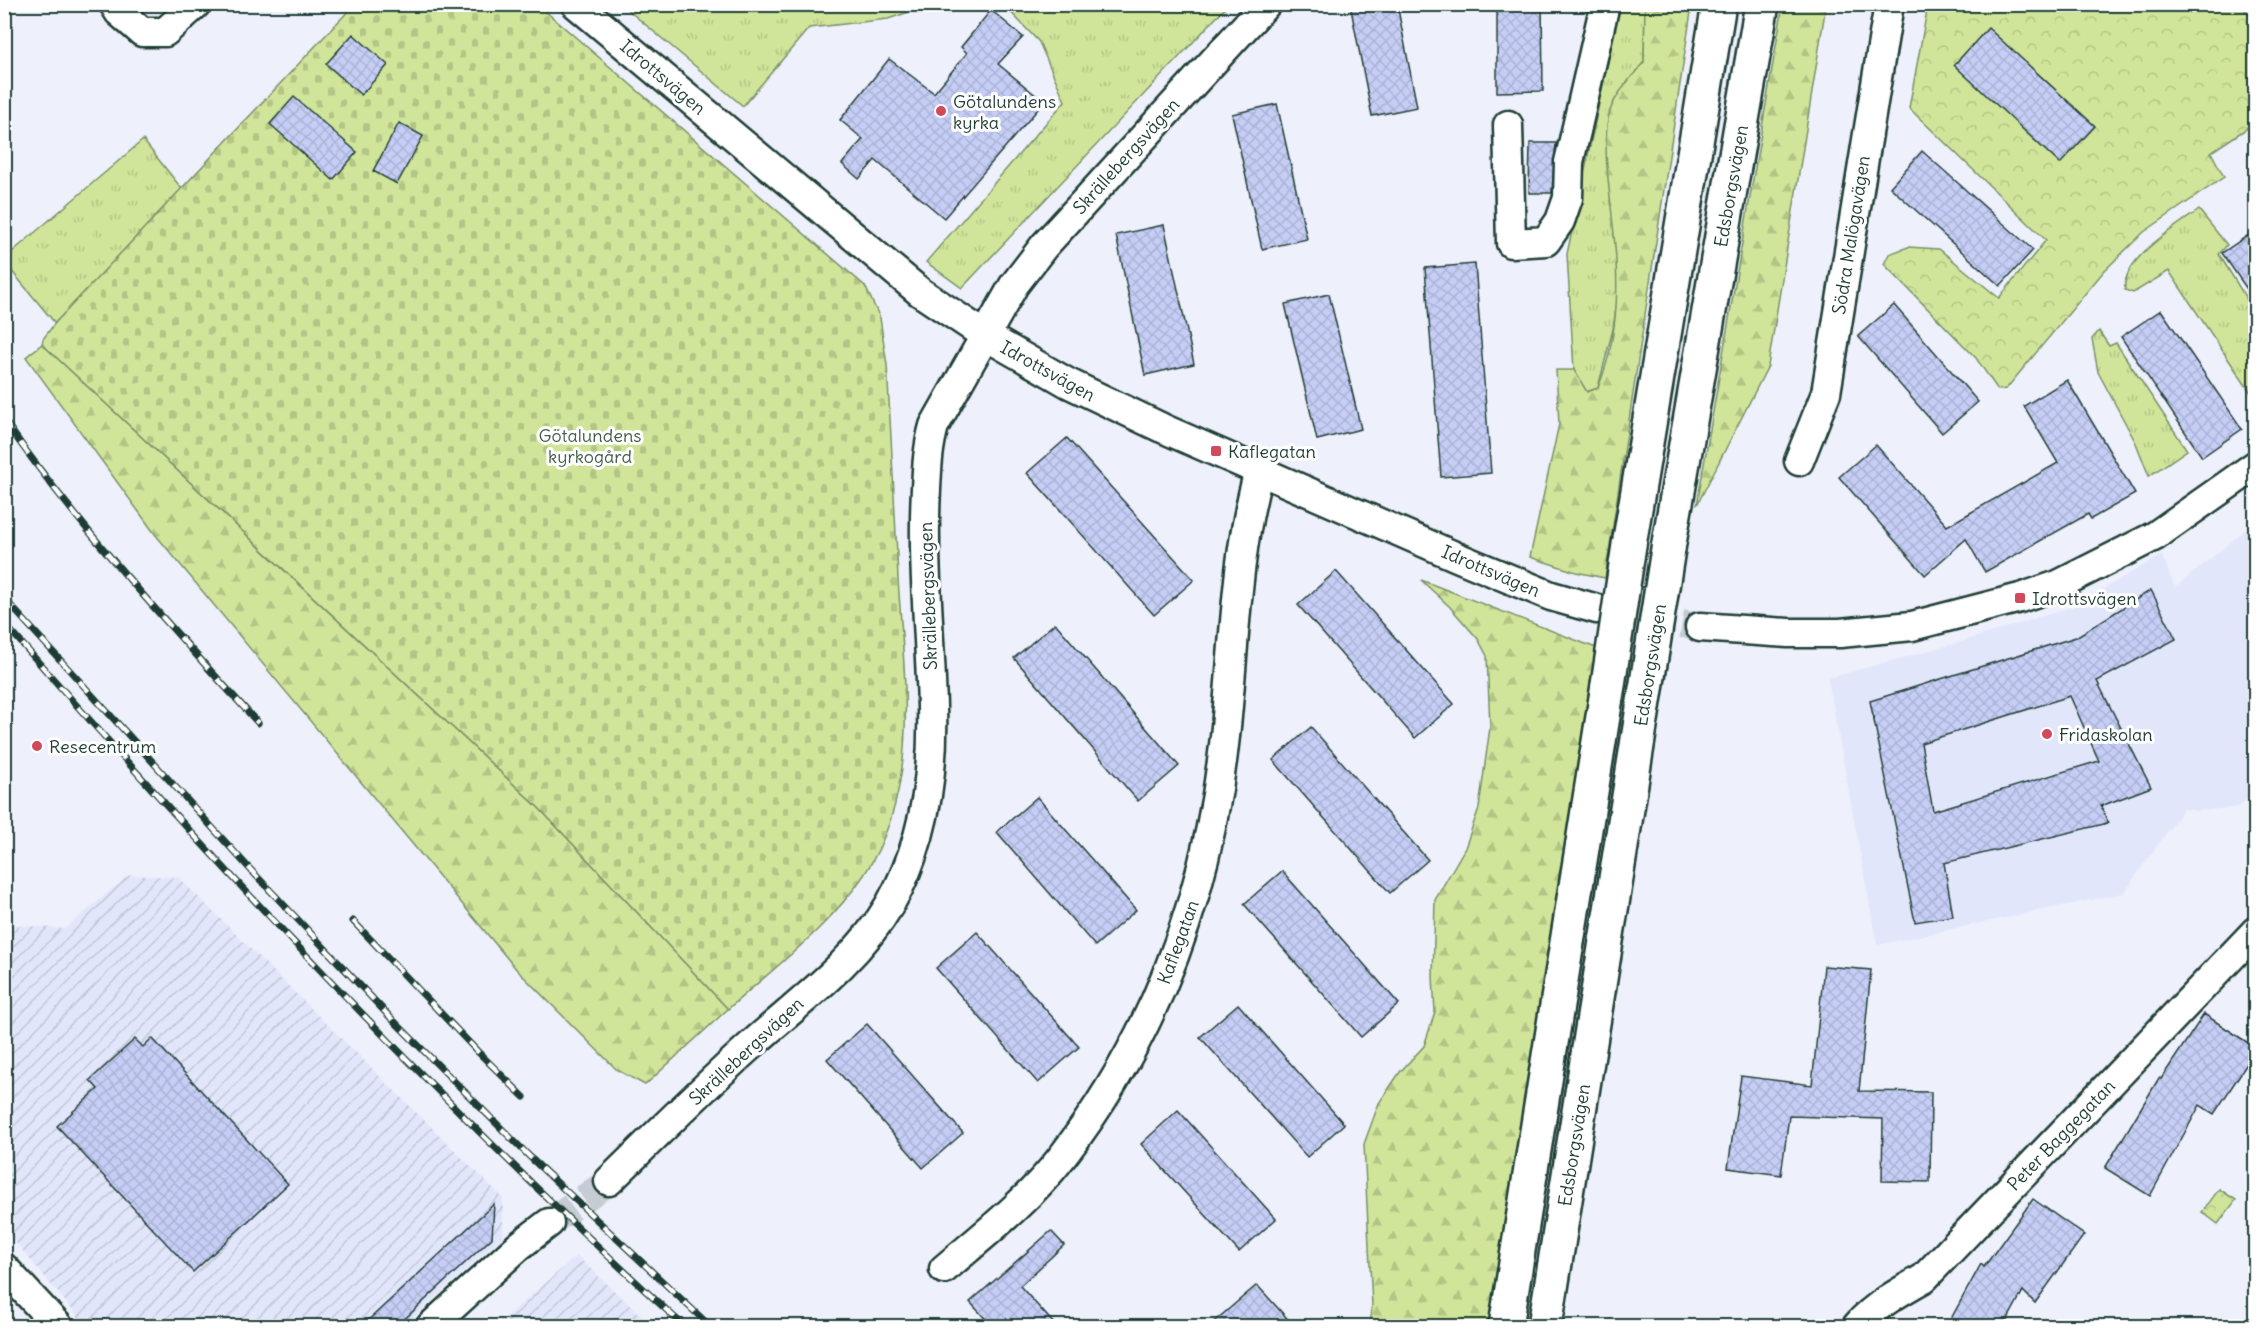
<svg xmlns="http://www.w3.org/2000/svg" width="2260" height="1331" font-family="Delius,sans-serif">
<defs>
<pattern id="industrial-furrows" width="10" height="10" patternUnits="userSpaceOnUse" patternTransform="scale(1.5)"><rect width="10" height="10" fill="#e2e6fa"/><path d="M-1 1l2-2M0 10L10 0M9 11l2-2" fill="none" stroke="#c1c6d7"/></pattern>
<pattern id="grass-tufts" width="24" height="20" patternUnits="userSpaceOnUse" patternTransform="scale(1.5)"><rect width="24" height="20" fill="#d0e59a"/><path d="M3 7l-1-3M5 7V3M7 7l1-3M15 17l-1-3M17 17v-4M19 17l1-3" fill="none" stroke="#b2c585"/></pattern>
<pattern id="forest-firs" width="22" height="20" patternUnits="userSpaceOnUse" patternTransform="scale(1.5)"><rect width="22" height="20" fill="#d0e59a"/><path d="M5 1l3.5 6h-7zM16 11l3.5 6h-7z" fill="#b2c585"/></pattern>
<pattern id="cemetery-stones" width="16" height="16" patternUnits="userSpaceOnUse" patternTransform="scale(1.5)"><rect width="16" height="16" fill="#d0e59a"/><path d="M2 7V4a2 2 0 0 1 4 0v3zM10 15v-3a2 2 0 0 1 4 0v3z" fill="#b2c585"/></pattern>
<pattern id="park-crowns" width="20" height="18" patternUnits="userSpaceOnUse" patternTransform="scale(1.5)"><rect width="20" height="18" fill="#d0e59a"/><path d="M2 6a3 3 0 1 1 6 0M12 15a3 3 0 1 1 6 0" fill="none" stroke="#b2c585"/></pattern>
<pattern id="building-cross-hatch" width="8" height="8" patternUnits="userSpaceOnUse" patternTransform="scale(1.5)"><rect width="8" height="8" fill="#c7cef6"/><path d="M0 0l8 8M0 8l8-8" fill="none" stroke="#aab2d4"/></pattern>
</defs>
<rect width="100%" height="100%" fill="#eef0fc"/>
<filter id="ink" filterUnits="userSpaceOnUse"><feTurbulence type="fractalNoise" baseFrequency=".0167" numOctaves="2"/><feDisplacementMap in="SourceGraphic" scale="12" xChannelSelector="R" yChannelSelector="G"/><feConvolveMatrix kernelMatrix="1 2 1 2 8 2 1 2 1" color-interpolation-filters="sRGB"/></filter>
<g filter="url(#ink)">
<path fill="#e2e6fa" d="M2255 522V790L2239 807 2199 811 2183 809 2124 893 1877 945 1828 678 1954 644 2072 607 2162 555 2175 588Z"/>
<g fill="url(#industrial-furrows)">
<path d="M129 875 178 877 503 1198V1236L404 1326H86L5 1230 4 924 65 929Z"/>
<path d="M577 1256 652 1326H495Z"/>
</g>
<g fill="url(#grass-tufts)" stroke="#789167" stroke-width="1.5">
<path d="M622 5H930L888 19 809 28 743 106Z"/>
<path d="M989 5H1228L962 288 926 262 1065 101 1039 42 1005 6Z"/>
<path d="M1620 5H1645L1644 62 1624 86 1614 230 1619 287 1613 329 1598 388 1586 392 1574 370 1567 254Z"/>
<path d="M143 140 182 189 55 323 5 263V258Z"/>
<path d="M2199 210 2227 245 2219 254 2255 313V399L2169 271 2133 293 2125 290C2121 259 2177 226 2199 210Z"/>
<path d="M2099 331 2109 346 2116 343 2187 450 2149 476 2136 443 2098 372 2092 339Z"/>
</g>
<g fill="url(#forest-firs)" stroke="#789167" stroke-width="1.5">
<path d="M1645 5H1692L1605 578 1576 572 1530 557 1559 424 1556 370H1574L1587 392 1598 388C1621 331 1619 275 1612 216 1609 185 1603 150 1608 119 1611 98 1631 78 1644 62Z"/>
<path d="M1783 5H1826L1768 366 1697 505Z"/>
<path d="M42 344 539 808 728 1009 645 1085 617 1070 517 970 155 534 26 357Z"/>
<path d="M1421 580 1596 648 1568 855 1489 1326H1370L1372 1306 1364 1144 1379 1103 1400 1072 1424 1046 1435 1012 1433 977 1435 900 1465 848 1479 808 1490 727 1487 656 1478 639 1450 607Z"/>
</g>
<path fill="url(#cemetery-stones)" stroke="#789167" stroke-width="1.5" d="M354 5H538L865 286 880 318 887 365C891 436 895 507 898 579 904 677 922 788 864 875 829 927 775 967 728 1009L539 808 42 344 43 339 55 323Z"/>
<g fill="url(#park-crowns)" stroke="#789167" stroke-width="1.5">
<path d="M1928 5H2241L2255 21V123L2211 152 2224 177 2144 232 2104 271 2006 389 1998 390 1976 358 1884 264 1889 254 1908 247 1939 249 1999 298 2046 240 1909 108Z"/>
<path d="M2219 1189 2236 1200 2218 1224 2202 1212Z"/>
</g>
<g fill="url(#building-cross-hatch)" stroke="#1f3d34" stroke-width="1.5" fill-rule="evenodd">
<path d="M1350 4H1397L1417 107 1372 116Z"/>
<path d="M1497 4H1542L1543 91 1497 92Z"/>
<path d="M991 10 1023 37 998 64 1044 102 944 218 875 160 859 179 842 164 863 139 840 120 889 59 934 93 967 53 961 47Z"/>
<path d="M1988 28 2095 126 2060 164 1954 65Z"/>
<path d="M353 34 388 65 361 95 326 64Z"/>
<path d="M294 97 357 152 333 180 270 124Z"/>
<path d="M1277 104 1307 239 1262 249 1232 114Z"/>
<path d="M399 123 423 136 397 184 373 171Z"/>
<path d="M1530 143H1556L1552 193H1529Z"/>
<path d="M1922 151 2033 250 2000 286 1890 187Z"/>
<path d="M1164 225 1194 364 1145 375 1116 235Z"/>
<path d="M2256 230V302L2222 253Z"/>
<path d="M1475 264 1491 473 1441 477 1425 268Z"/>
<path d="M1329 294 1361 429 1317 440 1285 304Z"/>
<path d="M1894 305 1978 402 1942 433 1858 336Z"/>
<path d="M2161 310 2242 429 2202 457 2121 337Z"/>
<path d="M2067 380 2135 494 2091 519 2088 514 1985 572 1966 539 1925 575 1839 477 1876 445 1947 526 2058 463 2024 406Z"/>
<path d="M1067 438 1194 580 1154 615 1027 473Z"/>
<path d="M1336 571 1454 704 1415 738 1298 605Z"/>
<path d="M2151 590 2176 639 2097 681 2151 787 2101 806 2108 823 1944 863 1953 916 1915 922 1870 701 2076 637ZM2070 696 2099 761 1933 811 1921 743Z"/>
<path d="M1055 623 1179 766 1138 801 1014 658Z"/>
<path d="M1311 727 1428 860 1390 893 1273 760Z"/>
<path d="M1037 797 1136 910 1095 946 997 832Z"/>
<path d="M1282 871 1399 1004 1361 1037 1244 904Z"/>
<path d="M977 932 1079 1047 1038 1083 936 968Z"/>
<path d="M1824 966 1871 970 1859 1091 1931 1092 1930 1182 1882 1181 1883 1119 1789 1116 1781 1175 1728 1168 1741 1076 1812 1085Z"/>
<path d="M1238 1004 1344 1124 1307 1157 1200 1037Z"/>
<path d="M2204 1014 2256 1048V1050L2214 1114 2200 1105 2150 1196 2105 1168 2159 1078 2161 1079Z"/>
<path d="M867 1024 963 1133 923 1168 827 1059Z"/>
<path d="M152 1038 288 1184 193 1272 57 1126 98 1089 90 1080 135 1039 143 1047Z"/>
<path d="M1178 1110 1276 1219 1239 1252 1141 1144Z"/>
<path d="M2033 1199 2084 1235 2035 1303 2023 1291 2004 1326H1947L1981 1264 1984 1267Z"/>
<path d="M494 1204 492 1238 397 1326H362Z"/>
<path d="M1051 1231 1064 1245 1020 1286 1056 1326H992L970 1302Z"/>
<path d="M1257 1285 1294 1326H1209Z"/>
</g>
<g fill="none" stroke-linecap="round" stroke-linejoin="round">
<g stroke="#c5ccd4" stroke-width="28" stroke-dasharray="28 14" stroke-linecap="butt">
<path d="M1599 610 1700 627"/>
<path d="M549 1223 609 1181"/>
</g>
<g stroke="#1f3d34" stroke-width="33">
<g id="minor">
<path d="M114 4 119 12 142 32H165L196 4"/>
<path d="M576 4 920 292 986 336 1068 383 1162 428 1457 557 1551 596 1597 609"/>
<path d="M1508 125 1511 243 1546 241 1560 221 1568 198 1569 162 1605 4"/>
<path d="M1799 461 1826 393 1889 4"/>
<path d="M1700 627 1788 633H1840L1912 626 2020 598 2058 585 2155 536 2256 465"/>
<path d="M609 1181C656 1135 702 1089 750 1046 798 1003 857 961 890 904 924 845 934 773 932 707 930 634 922 561 926 489 927 467 928 447 934 426L1014 285 1044 246 1266 4"/>
<path d="M4 1268 58 1326"/>
<path d="M944 1269C985 1234 1029 1200 1062 1157 1155 1036 1207 895 1224 745 1235 653 1234 560 1259 471"/>
<path d="M431 1326 519 1246 549 1223"/>
<path d="M1857 1326C1874 1306 1901 1291 1924 1278L2256 931"/>
</g>
</g>
<g stroke="#1f3d34" stroke-width="38">
<g id="trunk">
<path d="M1629 545 1719 4"/>
<path d="M1668 549 1762 4"/>
<path d="M1506 1326 1608 685"/>
<path d="M1545 1326 1646 689"/>
</g>
</g>
<use href="#minor" stroke="#fff" stroke-width="28"/>
<use href="#trunk" stroke="#fff" stroke-width="33"/>
<g stroke="#1f3d34" stroke-width="7">
<g id="rail">
<path d="M4 420C80 529 169 625 258 723"/>
<path d="M4 598 249 868 390 1017 534 1161 710 1326"/>
<path d="M4 623C219 869 443 1107 684 1326"/>
<path d="M353 921 478 1052 524 1097"/>
</g>
</g>
<use href="#rail" stroke="#fff" stroke-width="4.5" stroke-dasharray="14" stroke-linecap="butt"/>
<g stroke="#1f3d34" stroke-width="38" stroke-linecap="butt">
<g id="trunk-bridge">
<path d="M1608 685 1629 545"/>
<path d="M1646 689 1668 549"/>
</g>
</g>
<use href="#trunk-bridge" stroke="#fff" stroke-width="33"/>
</g>
</g>
<g fill="#d1495b" stroke="#fff" stroke-width="2">
<circle cx="941" cy="111" r="6"/>
<rect x="1210" y="445" width="12" height="12" rx="3"/>
<rect x="2014" y="592" width="12" height="12" rx="3"/>
<circle cx="2047" cy="734" r="6"/>
<circle cx="37" cy="746" r="6"/>
</g>
<g text-anchor="middle" dominant-baseline="central" stroke-width="6" stroke-linejoin="round" paint-order="stroke">
<g font-size="18" fill="#1f3d34" stroke="#fff">
<text transform="translate(663 77) rotate(40)">Idrottsvägen</text>
<text transform="translate(1126 156) rotate(-48)">Skrällebergsvägen</text>
<text transform="translate(1731 186) rotate(-80)">Edsborgsvägen</text>
<text transform="translate(1851 235) rotate(-81)">Södra Malögavägen</text>
<text transform="translate(1048 371) rotate(29)">Idrottsvägen</text>
<text transform="translate(1491 571) rotate(23)">Idrottsvägen</text>
<text transform="translate(928 596) rotate(-92)">Skrällebergsvägen</text>
<text transform="translate(1650 665) rotate(-81)">Edsborgsvägen</text>
<text transform="translate(1178 942) rotate(-70)">Kaflegatan</text>
<text transform="translate(746 1051) rotate(-43)">Skrällebergsvägen</text>
<text transform="translate(2061 1135) rotate(-46)">Peter Baggegatan</text>
<text transform="translate(1574 1145) rotate(-81)">Edsborgsvägen</text>
</g>
<g font-size="18" fill="#1f3d34" stroke="#fff" text-anchor="start">
<text x="953" y="101">Götalundens<tspan x="953" dy="21">kyrka</tspan></text>
<text x="1228" y="451">Kaflegatan</text>
<text x="2032" y="598">Idrottsvägen</text>
<text x="2059" y="734">Fridaskolan</text>
<text x="49" y="746">Resecentrum</text>
</g>
<g font-size="18" fill="#425f48" stroke="#fff">
<text x="590" y="435">Götalundens<tspan x="590" dy="21">kyrkogård</tspan></text>
</g>
</g>
<rect width="2260" height="1331" fill="none" stroke="#fff" stroke-width="24"/>
<rect x="12" y="12" width="2236" height="1307" fill="none" stroke="#1f3d34" stroke-width="2" filter="url(#ink)"/>
</svg>
